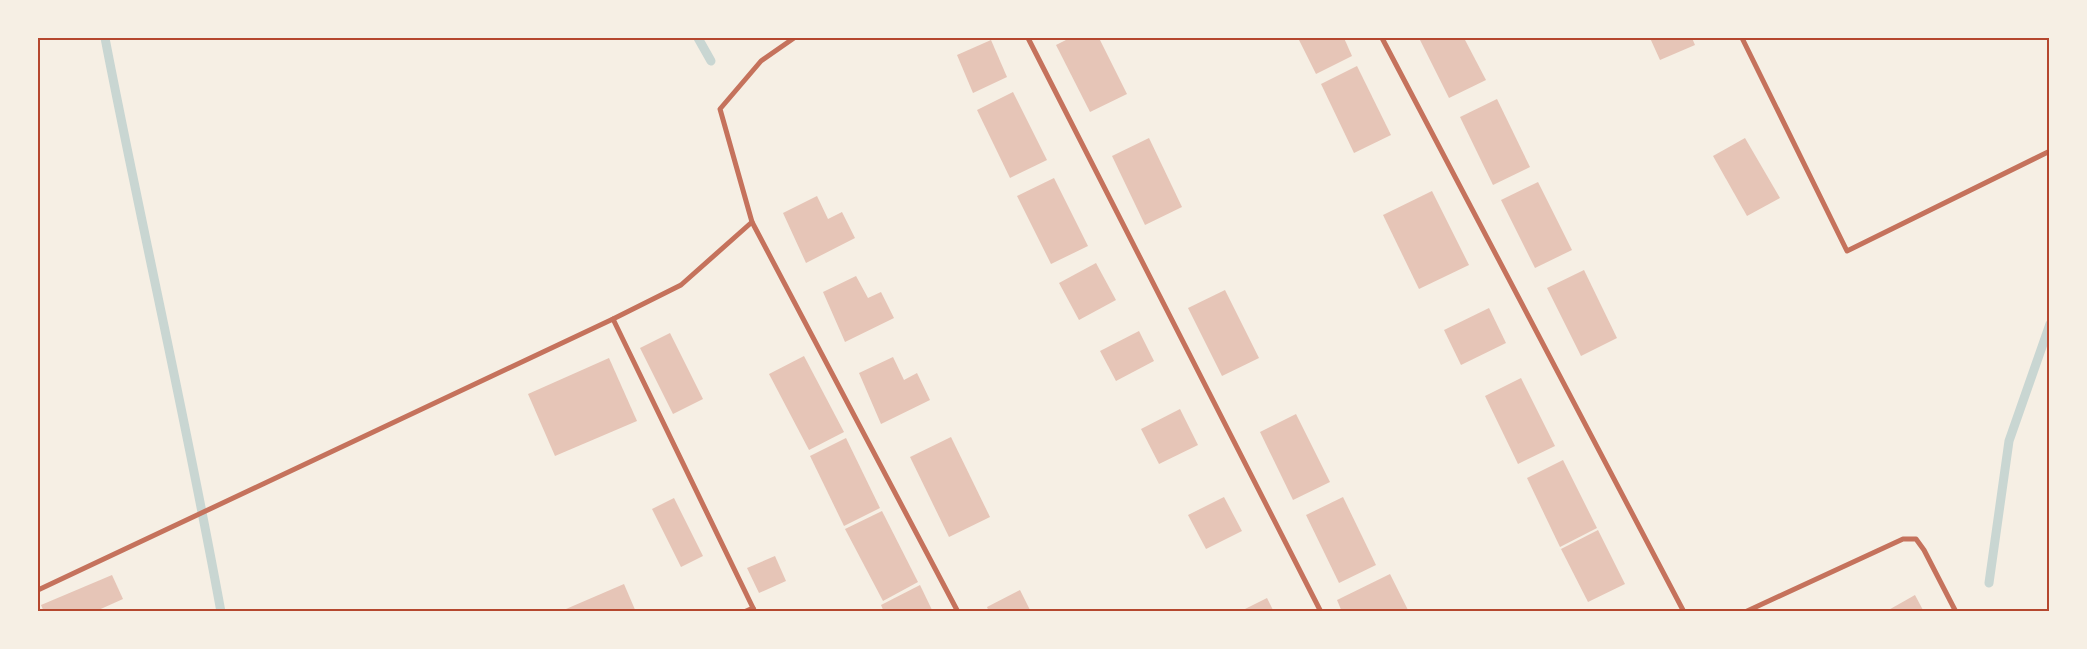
<svg xmlns="http://www.w3.org/2000/svg" width="2087" height="649" font-family="'Source Sans 3',sans-serif">
<rect width="100%" height="100%" fill="#f6efe4"/>
<g fill="none" stroke-linecap="round" stroke-linejoin="round">
<g stroke="#c9d6d2" stroke-width="9">
<path d="M105 38C142 229 186 419 221 612"/>
<path d="M698 38 711 61"/>
<path d="M1989 583 2009 441 2050 324"/>
</g>
</g>
<g fill="#e6c5b7">
<path d="M1070 38H1099L1127 94 1090 112 1056 45Z"/>
<path d="M1298 38H1344L1352 56 1316 74Z"/>
<path d="M1419 38H1464L1486 80 1449 98Z"/>
<path d="M1650 38H1692L1695 45 1660 60Z"/>
<path d="M991 40 1007 77 973 93 957 55Z"/>
<path d="M1357 66 1391 135 1354 153 1321 84Z"/>
<path d="M1013 92 1047 160 1010 178 977 110Z"/>
<path d="M1497 99 1530 167 1493 185 1460 117Z"/>
<path d="M1149 138 1182 207 1145 225 1112 156Z"/>
<path d="M1745 138 1780 198 1747 216 1713 156Z"/>
<path d="M1054 178 1088 246 1051 264 1017 196Z"/>
<path d="M1538 182 1572 250 1535 268 1501 200Z"/>
<path d="M1432 191 1469 265 1419 289 1383 215Z"/>
<path d="M817 196 828 219 842 212 855 238 806 263 783 213Z"/>
<path d="M1096 263 1116 300 1079 320 1059 283Z"/>
<path d="M1584 270 1617 338 1581 356 1547 288Z"/>
<path d="M856 276 868 298 881 292 894 318 845 342 823 292Z"/>
<path d="M1225 290 1259 358 1222 376 1188 308Z"/>
<path d="M1489 308 1506 343 1461 365 1444 330Z"/>
<path d="M1139 331 1154 361 1116 381 1100 351Z"/>
<path d="M670 333 703 399 673 414 640 348Z"/>
<path d="M804 356 844 432 809 450 769 374Z"/>
<path d="M893 357 904 380 917 373 930 400 881 424 859 373Z"/>
<path d="M609 358 637 421 555 456 528 394Z"/>
<path d="M1521 378 1555 446 1518 464 1485 396Z"/>
<path d="M1180 409 1198 445 1159 464 1141 429Z"/>
<path d="M1296 414 1330 482 1293 500 1260 432Z"/>
<path d="M951 437 990 517 949 537 910 457Z"/>
<path d="M846 438 880 508 844 526 810 456Z"/>
<path d="M1563 460 1597 528 1560 547 1527 478Z"/>
<path d="M1224 497 1242 531 1206 549 1188 515Z"/>
<path d="M1343 497 1376 565 1339 583 1306 515Z"/>
<path d="M674 498 703 556 681 567 652 509Z"/>
<path d="M882 511 918 582 883 601 845 529Z"/>
<path d="M1598 530 1625 584 1588 602 1561 549Z"/>
<path d="M775 556 786 581 759 593 747 568Z"/>
<path d="M1390 574 1409 612H1342L1337 600Z"/>
<path d="M112 575 123 599 94 612H44L41 605Z"/>
<path d="M624 584 636 612H559Z"/>
<path d="M920 585 933 612H884L881 605Z"/>
<path d="M1020 590 1031 612H989L987 607Z"/>
<path d="M1915 595 1924 612H1885Z"/>
<path d="M1267 598 1274 612H1239Z"/>
</g>
<g fill="none" stroke-linecap="round" stroke-linejoin="round">
<g stroke="#c5725c" stroke-width="5">
<path d="M1028 38 1321 612"/>
<path d="M1382 38 1684 612"/>
<path d="M1742 38 1847 251 2050 151"/>
<path d="M752 222 958 612"/>
<path d="M613 319 755 612"/>
<path d="M38 590 613 319 681 285 752 222 720 109 761 61 794 38"/>
<path d="M744 612 753 608"/>
<path d="M1745 612 1903 539H1916L1924 550 1956 612"/>
</g>
</g>
<rect width="2087" height="649" fill="none" stroke="#f6efe4" stroke-width="78"/>
<rect x="39" y="39" width="2009" height="571" fill="none" stroke="#b5482f" stroke-width="2"/>
</svg>
